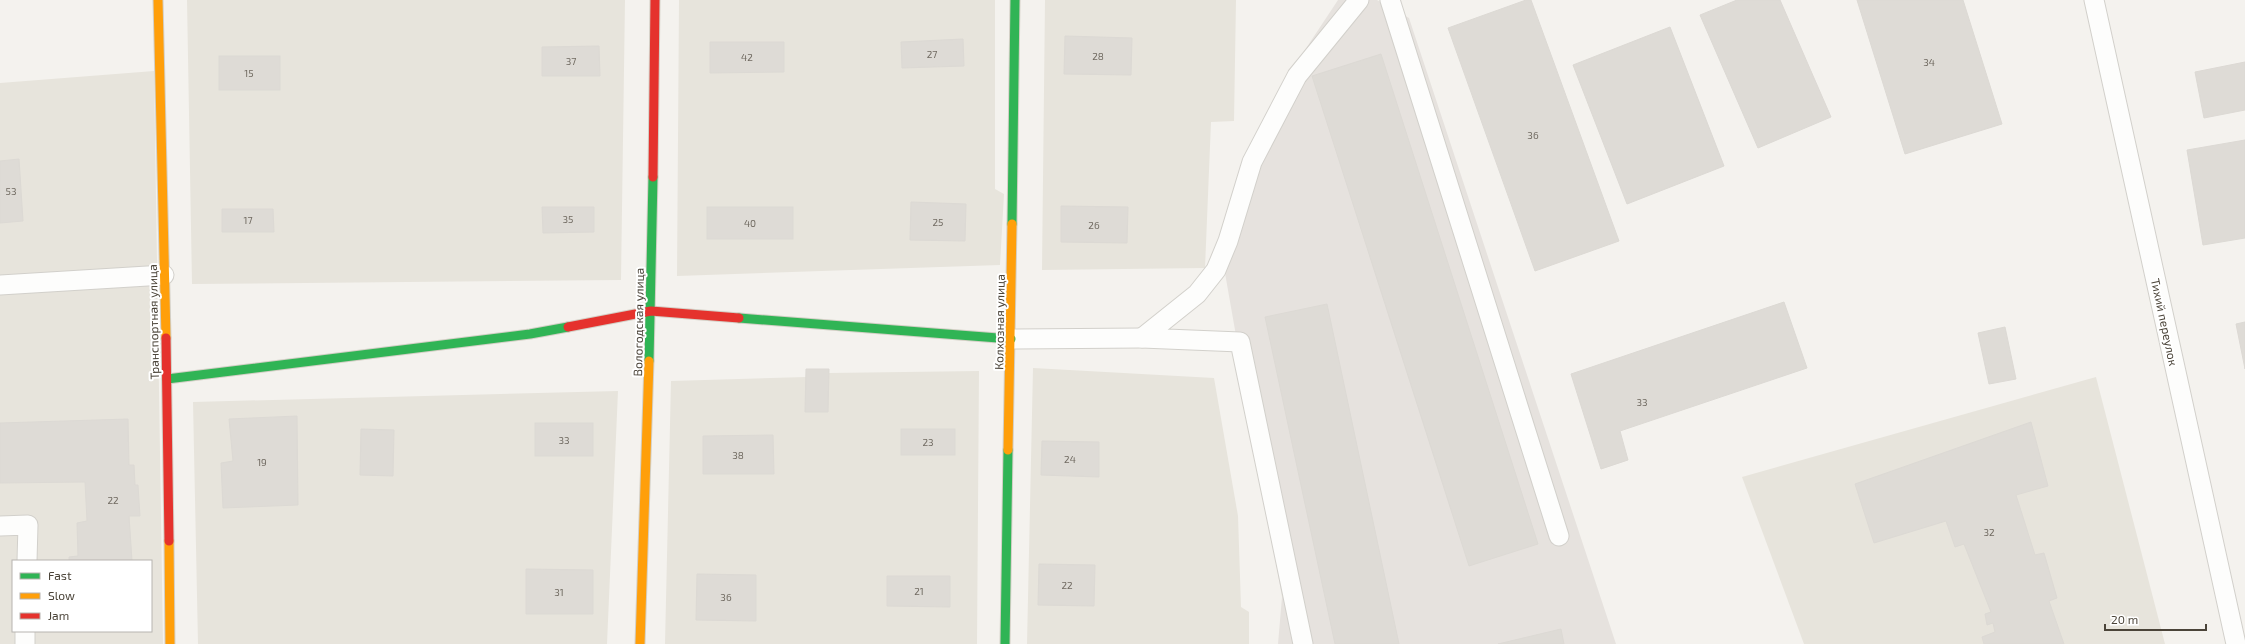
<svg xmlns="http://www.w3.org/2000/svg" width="2245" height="644" font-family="'Exo 2',sans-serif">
<rect width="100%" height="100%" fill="#f4f2ee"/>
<g fill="#e7e4dc" fill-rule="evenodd">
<path d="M187 0H625L621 280 192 284Z"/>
<path d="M679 0H995V189L1004 194 1000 265 677 276Z"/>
<path d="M1045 0H1236L1234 121 1211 122 1205 268 1042 270Z"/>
<path d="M154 71 163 644H0V83ZM13 561H151V631H13Z"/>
<path d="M1033 368 1214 378 1238 516 1241 607 1249 612V644H1027Z"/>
<path d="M806 369H829V373L979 371 977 644H665L671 381 806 377Z"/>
<path d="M2096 377 2165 644H1804L1742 477Z"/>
<path d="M618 391 607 644H198L193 402Z"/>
</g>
<path fill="#e6e2de" d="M1338 0H1377L1409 18 1616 644H1278L1282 597 1219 239 1291 71Z"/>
<g fill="#dedbd6" stroke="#dcd9d4">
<path d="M1526 0H1531L1619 241 1535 271 1448 28Z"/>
<path d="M1737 0H1780L1831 117 1758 148 1700 15Z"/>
<path d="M1857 0H1963L2002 124 1905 154Z"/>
<path d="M1670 27 1724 166 1627 204 1573 65Z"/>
<path d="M1065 36 1132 38 1131 75 1064 74Z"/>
<path d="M963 39 964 66 902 68 901 42Z"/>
<path d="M710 42H784V72L710 73Z"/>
<path d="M599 46 600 76H542V47Z"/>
<path d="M1381 54 1538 544 1469 566 1312 76Z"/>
<rect x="219" y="56" width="61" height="34"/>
<path d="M2245 62V110L2204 118 2195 72Z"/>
<path d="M2245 140V238L2203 245 2187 150Z"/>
<path d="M19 159 23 221 0 223V161Z"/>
<path d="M911 202 966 204 965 241 910 240Z"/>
<path d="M1061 206 1128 207 1127 243 1061 242Z"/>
<path d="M542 207H594V232L543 233Z"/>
<rect x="707" y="207" width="86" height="32"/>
<path d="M222 209H273L274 232H222Z"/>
<path d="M1784 302 1807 368 1620 431 1628 460 1601 469 1571 374Z"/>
<path d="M1327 304 1399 644H1335L1265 317Z"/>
<path d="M2245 322V369L2236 324Z"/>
<path d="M2005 327 2016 379 1989 384 1978 333Z"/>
<path d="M806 369H829L828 412H805Z"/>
<path d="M297 416 298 505 223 508 221 463 233 461 229 419Z"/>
<path d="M128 419 129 465H134L135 485H138L140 516H129L132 561H69V557L78 556 77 523 87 521 85 482 0 483V423Z"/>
<path d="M2031 422 2048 486 2016 495 2035 555 2044 553 2057 598 2049 601 2064 644H1984L1982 637 1995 632 1993 623 1987 625 1985 614 1991 612 1964 544 1955 547 1946 521 1874 543 1855 484Z"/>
<rect x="535" y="423" width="58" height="33"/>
<path d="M361 429 394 430 393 476 360 475Z"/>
<rect x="901" y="429" width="54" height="26"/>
<path d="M773 435 774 474H703V436Z"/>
<path d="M1042 441 1099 442V477L1041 475Z"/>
<path d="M1039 564 1095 565 1094 606 1038 605Z"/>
<path d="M526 569 593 570V614H526Z"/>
<path d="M697 574 756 575V621L696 620Z"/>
<path d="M887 576H950V607L887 606Z"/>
<path d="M1561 629 1564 644H1498Z"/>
</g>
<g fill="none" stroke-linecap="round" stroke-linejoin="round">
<g stroke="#d2d0cb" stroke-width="21">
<g id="lane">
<path d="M1390 0 1559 536"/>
<path d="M2094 0 2236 644"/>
<path d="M0 285 164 275"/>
<path d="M1011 339 1142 338"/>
<path d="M0 526 28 525 27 561"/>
<path d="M25 644V631"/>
<path d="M1303 644 1240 342 1142 338 1197 294 1216 270 1228 241 1252 162 1297 76 1359 0"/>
</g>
</g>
<g stroke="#d3cfc5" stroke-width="11">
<g id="fast">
<path d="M1012 224 1015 0"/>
<path d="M739 318 1011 339"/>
<path d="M649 361 653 177"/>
<path d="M167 379 530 334 568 327"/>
<path d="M1005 644 1008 450"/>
</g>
</g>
<g stroke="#d3cfc5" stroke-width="11">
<g id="slow">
<path d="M158 0 166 338"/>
<path d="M1008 450 1012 224"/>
<path d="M169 541 170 644"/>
<path d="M640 644 649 361"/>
</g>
</g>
<g stroke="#d3cfc5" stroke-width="11">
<g id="jam">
<path d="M653 177 655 0"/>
<path d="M568 327 651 311 739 318"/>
<path d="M166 338 169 541"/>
</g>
</g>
<use href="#lane" stroke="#fdfdfc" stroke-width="19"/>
<use href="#fast" stroke="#30b455" stroke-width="9"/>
<use href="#slow" stroke="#ff9f0a" stroke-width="9"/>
<use href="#jam" stroke="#e5322d" stroke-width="9"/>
</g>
<g text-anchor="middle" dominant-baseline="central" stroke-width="4" stroke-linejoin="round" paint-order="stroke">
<g font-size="10" fill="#706a61">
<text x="932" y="54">27</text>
<text x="1098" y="56">28</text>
<text x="747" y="57">42</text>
<text x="571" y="61">37</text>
<text x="1929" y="62">34</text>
<text x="249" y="73">15</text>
<text x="1533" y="135">36</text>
<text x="11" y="191">53</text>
<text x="568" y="219">35</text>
<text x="248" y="220">17</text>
<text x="938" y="222">25</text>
<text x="750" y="223">40</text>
<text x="1094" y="225">26</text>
<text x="1642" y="402">33</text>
<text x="564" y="440">33</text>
<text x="928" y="442">23</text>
<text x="738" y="455">38</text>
<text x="1070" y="459">24</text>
<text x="262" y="462">19</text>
<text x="113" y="500">22</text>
<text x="1989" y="532">32</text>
<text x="1067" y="585">22</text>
<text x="919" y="591">21</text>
<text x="559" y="592">31</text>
<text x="726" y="597">36</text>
</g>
<g font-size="12" fill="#4b4439" stroke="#fff">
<text transform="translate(153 322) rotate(-91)">Транспортная улица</text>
<text transform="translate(638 322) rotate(-89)">Вологодская улица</text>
<text transform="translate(999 322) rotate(-89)">Колхозная улица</text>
<text transform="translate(2165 322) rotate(78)">Тихий переулок</text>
</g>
</g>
<rect x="12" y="560" width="140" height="72" fill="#ffffff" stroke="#b7b4b0"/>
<rect x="20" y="573" width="20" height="6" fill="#30b455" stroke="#b7b4b0"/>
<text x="48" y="580" font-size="12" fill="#4b4439">Fast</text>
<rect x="20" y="593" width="20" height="6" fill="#ff9f0a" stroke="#b7b4b0"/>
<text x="48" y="600" font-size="12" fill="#4b4439">Slow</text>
<rect x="20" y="613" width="20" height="6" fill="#e5322d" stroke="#b7b4b0"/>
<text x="48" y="620" font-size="12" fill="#4b4439">Jam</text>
<path d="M2105 624v6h101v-6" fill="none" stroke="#4b4439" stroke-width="2"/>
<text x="2111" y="624" font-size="12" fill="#4b4439" stroke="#ffffff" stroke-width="3" paint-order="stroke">20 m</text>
</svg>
